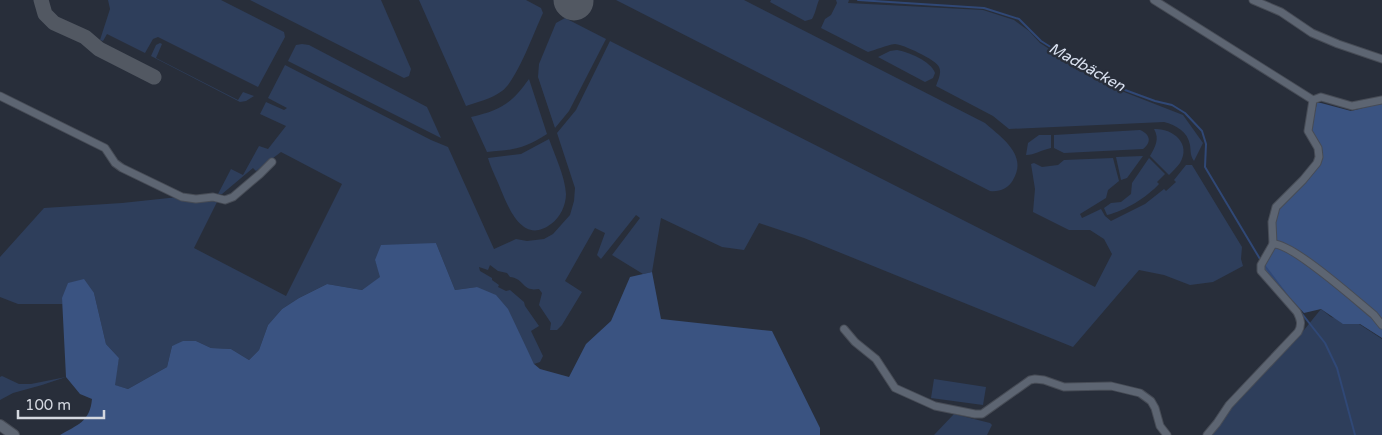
<svg xmlns="http://www.w3.org/2000/svg" width="1382" height="435" font-family="'Varela Round',sans-serif">
<rect width="100%" height="100%" fill="#282e3a"/>
<g fill="#2e3e5b">
<path d="M108 0H221L284 32 285 37 258 87 158 37 153 39 145 53 107 34 103 41 100 40 110 9Z"/>
<path d="M250 0H381L411 69 409 76 404 78Z"/>
<path d="M419 0H526L541 8 543 13C534 32 517 80 502 91 491 99 478 102 466 106Z"/>
<path d="M616 0H744L985 123C1002 138 1028 155 1013 180 1008 189 999 192 990 191Z"/>
<path d="M771 0H819C816 7 816 12 812 19L805 21 770 2Z"/>
<path d="M836 0H849L848 3 983 10 1014 20 1029 31 1040 43 1088 74 1124 92 1183 115 1203 143 1194 161C1190 155 1191 152 1190 145 1188 132 1176 125 1164 122L1009 129 993 116 936 86C938 80 942 73 939 67 937 60 902 44 895 44 886 45 876 50 868 52L821 28 825 19 831 15 837 3Z"/>
<path d="M565 18 606 39 569 111 555 128 538 77 539 64 556 23Z"/>
<path d="M610 41 1095 287 1112 254 1104 239 1090 230H1069L1033 212 1035 189 1031 164 1034 163 1042 167 1058 165 1064 160 1113 158 1119 181 1108 190 1106 198 1080 214 1082 218 1101 209 1105 216 1111 221 1145 204 1164 189 1166 191 1176 182 1174 180 1186 165H1192L1242 247 1241 259 1243 266 1213 282 1190 285 1164 275 1139 270 1073 347 804 238 759 223 744 250 722 247 661 218 652 272 643 274 612 255 640 218 636 215 601 259 597 255 605 233 595 228 565 281 582 292 562 325 557 330H550L551 323 539 305 542 293 539 289C536 289 534 290 531 289 523 288 522 278 510 277L507 273 498 271 490 265 488 270 479 267 480 271 492 278V280L499 285 498 287 506 291 510 290 524 302 525 306 539 326 531 331 543 356 540 362 534 364 523 343 477 287 455 290 436 243 375 260 381 277 362 290 327 284 299 298 282 309 268 325 259 350 249 360 231 349 211 348 196 341 172 346 167 367 128 389 114 385 119 358 106 344 94 293 62 298 63 304H18L0 297V257L44 208 122 203 216 193 211 200 217 202 194 248 286 296 342 184 281 152 256 171 253 168 222 194H218L231 169 243 175 259 146 268 149 286 126 260 114 266 102 284 110 287 108 268 98 285 65 431 140 448 147 494 249 516 239 527 241 544 239 553 234 570 215 574 201 575 188 557 133 576 110Z"/>
<path d="M160 43 162 44 156 58 238 100 243 92 254 96 246 101 240 102 151 56 156 45Z"/>
<path d="M302 44 309 45 427 107 441 138 288 61 296 45Z"/>
<path d="M897 50C908 52 931 61 935 73L933 78 925 82 878 57 890 51Z"/>
<path d="M529 79 547 134C524 149 513 150 487 152L471 117C501 110 511 104 529 79Z"/>
<path d="M1154 129C1172 128 1192 143 1180 163 1177 167 1173 171 1169 175L1150 156C1155 147 1160 139 1154 129Z"/>
<path d="M1140 130C1150 134 1152 142 1143 149L1064 153 1054 148V135Z"/>
<path d="M1039 135H1051V148C1041 150 1035 155 1026 155L1028 143Z"/>
<path d="M549 139C555 156 565 176 566 194 566 205 560 218 551 224 523 245 509 209 501 190 497 179 491 169 488 158L521 154Z"/>
<path d="M1143 156 1127 178 1121 180 1116 157Z"/>
<path d="M1149 158 1165 174 1157 182 1159 184C1147 197 1125 211 1107 215L1104 208 1111 203 1121 202 1131 194 1132 183Z"/>
<path d="M1321 309 1331 317 1359 324 1382 339V435H1209L1231 407 1304 330Z"/>
<path d="M2 376 19 384H31L66 377 42 385 13 393 0 400V377Z"/>
<path d="M934 379 986 387 983 405 931 398Z"/>
<path d="M954 414 990 423 992 425 987 435H934Z"/>
</g>
<g fill="#3a5381">
<path d="M1317 103H1321L1351 111 1382 103V338L1360 324H1343L1321 309 1304 313 1263 269 1268 255 1276 240 1274 224 1277 210 1318 167 1323 157 1322 149 1311 130Z"/>
<path d="M436 243 455 290 477 287 496 295 508 309 534 364 540 369 569 377 586 344 611 321 630 277 652 272 661 319 772 331 820 428V435H60C77 425 90 422 92 399L80 394 66 377 62 298 68 283 84 279 94 293 106 344 119 358 115 385 128 389 167 367 172 346 183 341H196L211 348 231 349 249 360 259 350 268 325 282 309 299 298 327 284 362 290 380 277 375 260 381 245Z"/>
</g>
<g fill="none" stroke-linecap="round" stroke-linejoin="round">
<g stroke="#304876" stroke-width="2">
<path d="M858 0 984 8 1019 19 1041 41 1089 71 1125 90 1155 101 1172 105 1185 113 1202 131 1206 144 1205 167 1260 259"/>
<path d="M1264 265 1293 303"/>
<path d="M1299 310 1325 343 1337 368 1355 435"/>
</g>
<path stroke="#525862" stroke-width="15" d="M41 0 45 14 54 23 85 37 99 49 154 77"/>
<path stroke="#525862" stroke-width="39" d="M573 0 574 1"/>
<g stroke="#474c56" stroke-width="9">
<g id="street">
<path d="M1154 0 1313 100"/>
<path d="M1253 0 1281 12 1312 33 1338 44 1382 59"/>
<path d="M0 96 105 148 115 163 122 168 182 197 196 199 213 197 225 200 233 197 260 174 272 162"/>
<path d="M1273 244 1272 222 1276 207 1303 180 1317 163 1319 157 1318 148 1308 131 1313 100 1321 97 1352 106 1382 100"/>
<path d="M844 329 855 342 876 359 895 388 935 406 975 414H982L1030 380 1035 379 1044 380 1064 387 1111 386 1140 393 1151 401 1155 408 1160 426 1167 435"/>
<path d="M1207 435 1217 423 1229 405 1298 332C1302 325 1301 320 1297 312L1261 271V265L1273 244C1291 242 1357 301 1374 315L1382 325"/>
</g>
</g>
<g stroke="#474c56" stroke-width="12">
<path id="secondary" d="M0 425 14 435"/>
</g>
<use href="#street" stroke="#5d6572" stroke-width="7"/>
<use href="#secondary" stroke="#5d6572" stroke-width="10"/>
</g>
<g text-anchor="middle" dominant-baseline="central" stroke-width="5" stroke-linejoin="round" paint-order="stroke">
<g font-size="15" font-style="italic" fill="#d9e1f0" stroke="#282e3a">
<text transform="translate(1087 67) rotate(29)">Madbäcken</text>
</g>
</g>
<path d="M18 410v8h86v-8" fill="none" stroke="#d4d8e0" stroke-width="2.5"/>
<text x="25" y="410" font-size="15" fill="#d4d8e0" stroke="#282e3a" stroke-width="4" paint-order="stroke">100 m</text>
</svg>
